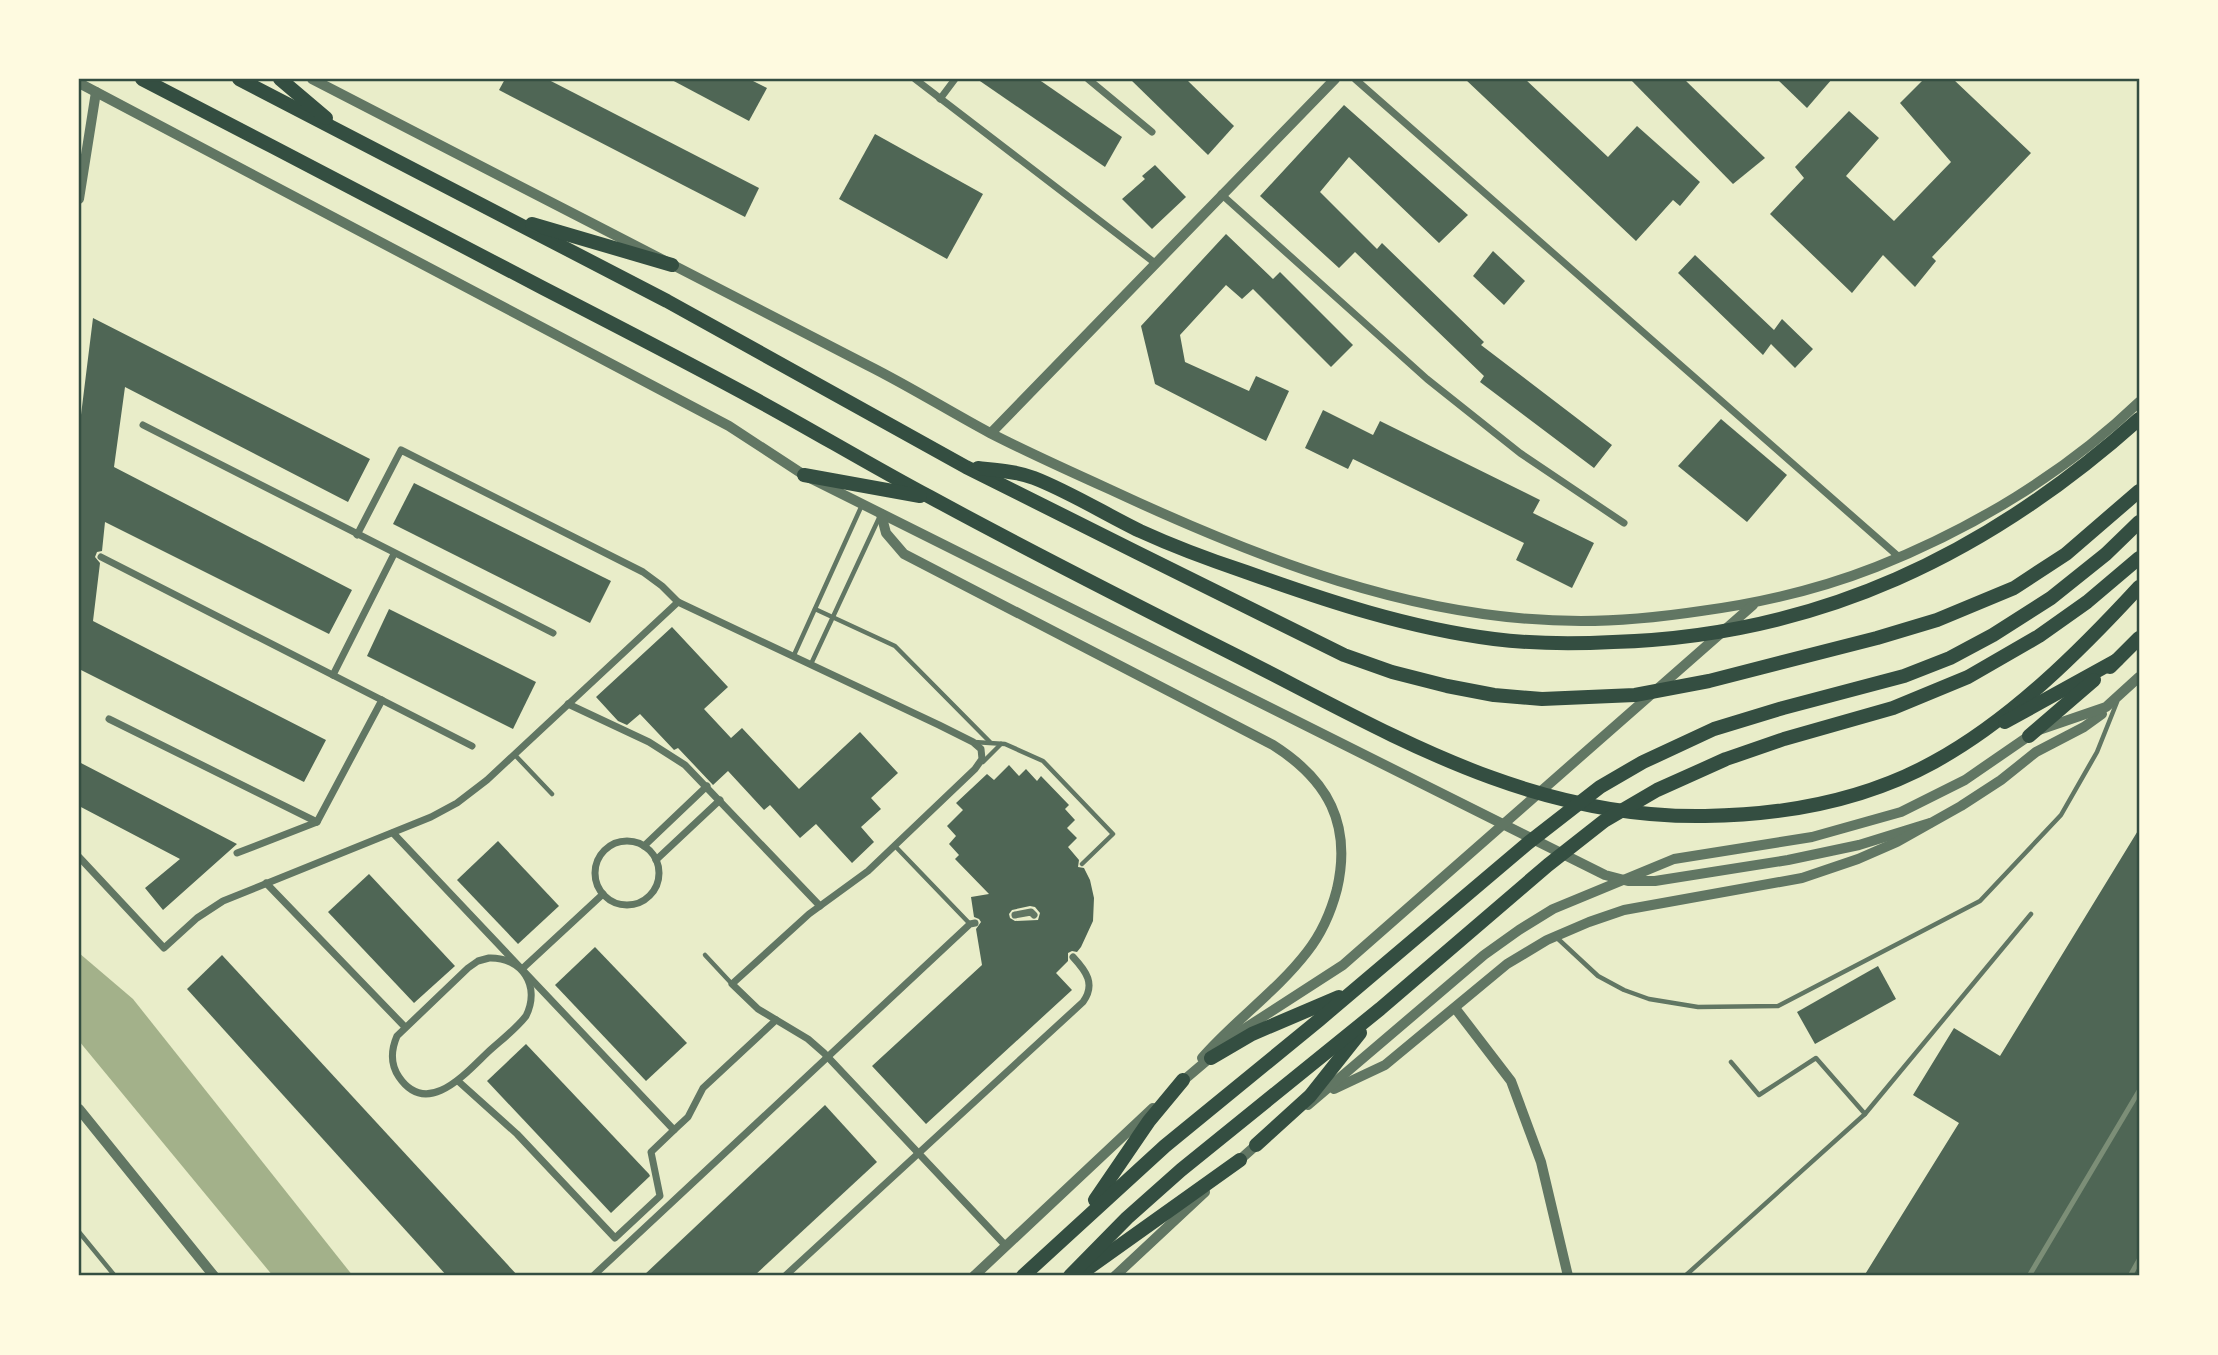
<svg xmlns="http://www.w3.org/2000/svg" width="2218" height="1355" font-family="Georgia,serif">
<rect width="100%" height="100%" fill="#e9edc9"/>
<path fill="#a3b18a" d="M79 953 133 999 353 1276H273L79 1041Z"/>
<g fill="#4f6655" fill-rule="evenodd">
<path d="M505 79H547L759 188 745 217 499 90Z"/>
<path d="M670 79H749L767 88 749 121Z"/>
<path d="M977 79H1038L1122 137 1105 167Z"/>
<path d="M1130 79H1186L1234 126 1208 155Z"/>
<path d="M1465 79H1525L1608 157 1637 126 1700 182 1680 206 1673 200 1636 241Z"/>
<path d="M1630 79H1684L1765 158 1733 184Z"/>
<path d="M1777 79H1832L1807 108Z"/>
<path d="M1924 79H1953L2031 153 1932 257 1936 261 1915 287 1883 255 1852 293 1770 214 1804 178 1795 167 1849 111 1879 138 1846 176 1894 221 1951 162 1900 103Z"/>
<path d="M1344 105 1468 215 1439 243 1349 157 1320 192 1377 249 1382 243 1484 342 1481 345 1612 445 1594 468 1480 382 1484 376 1355 252 1339 268 1260 196Z"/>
<path d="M875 134 983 194 947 259 839 199Z"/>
<path d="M1155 165 1186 197 1152 229 1122 199 1145 179 1142 176Z"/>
<path d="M1226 234 1273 279 1280 272 1353 345 1331 367 1253 289 1242 299 1226 285 1180 335 1185 362 1249 391 1256 376 1289 391 1266 441 1155 384 1141 326Z"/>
<path d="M1493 251 1525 281 1504 305 1473 276Z"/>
<path d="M1695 255 1774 330 1782 319 1813 349 1795 368 1771 344 1763 355 1678 273Z"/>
<path d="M93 318 370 459 348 502 125 387 114 467 352 590 329 634 105 522 102 551 97 552 95 557 100 563 93 621 326 740 304 782 79 669V431Z"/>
<path d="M1323 410 1373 435 1380 421 1540 500 1533 513 1594 543 1572 588 1516 560 1524 543 1353 459 1348 469 1305 448Z"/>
<path d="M1721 419 1787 475 1747 522 1678 466Z"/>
<path d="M414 483 611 581 590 623 393 524Z"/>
<path d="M389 609 536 682 513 729 367 656Z"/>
<path d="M672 627 728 687 704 709 731 738 742 728 799 789 860 732 898 773 871 798 881 809 861 827 874 842 852 863 816 824 800 838 770 805 764 810 728 771 713 785 678 748 674 750 640 714 627 725 618 721 596 697Z"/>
<path d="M79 762 237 844 163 910 145 888 180 859 79 806Z"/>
<path d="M1009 765 1019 776 1026 769 1037 781 1041 776 1069 805 1065 809 1075 820 1067 828 1077 838 1068 847 1079 860 1078 867 1084 868 1090 880 1094 898 1093 921 1081 947 1077 952 1072 951 1068 953V961L1056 973 1072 990 926 1124 872 1066 982 965 976 929 981 922 979 919 974 917 971 897 989 894 955 859 959 855 949 844 956 836 947 826 963 810 956 803 987 774 994 780ZM1030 906 1035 907 1040 913 1038 920 1015 921 1010 918 1009 914 1012 910Z"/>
<path d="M2139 829V1276H1864L1959 1123 1913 1095 1954 1028 2000 1056Z"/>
<path d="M498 841 559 906 518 944 457 880Z"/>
<path d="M369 874 455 966 414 1003 328 912Z"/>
<path d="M595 947 687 1043 646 1081 555 985Z"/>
<path d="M222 955 518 1276H447L187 989Z"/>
<path d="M1878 966 1896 999 1815 1044 1797 1012Z"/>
<path d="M526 1044 649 1174 650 1176 611 1213 487 1081Z"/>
<path d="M825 1105 877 1162 754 1276H643Z"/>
</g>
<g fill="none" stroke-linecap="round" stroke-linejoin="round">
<g stroke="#617663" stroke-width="4.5">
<path d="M815 609 895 646 990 742"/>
<path d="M794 655 862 505"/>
<path d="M811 664 879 518"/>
<path d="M974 742 1005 744 1043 761 1113 834 1082 864"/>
<path d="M514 754 552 794"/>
<path d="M983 762 1001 744"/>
<path d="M895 846 970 924"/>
<path d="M1556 937 1598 976 1624 990 1649 999 1698 1007 1778 1006 1980 901 2061 815 2097 752 2117 702"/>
<path d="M705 955 732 984"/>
<path d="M1865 1114 2031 914"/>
<path d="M79 1232 115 1276"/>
<path d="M1685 1276 1865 1114 1816 1058 1759 1095 1731 1062"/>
</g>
<g stroke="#617663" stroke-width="7">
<path d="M915 79 1155 263"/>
<path d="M1088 79 1152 132"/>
<path d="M1355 79 1899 557"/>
<path d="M940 99 955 79"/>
<path d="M1221 194 1427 379 1520 453 1624 523"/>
<path d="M143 425 553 633"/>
<path d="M357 535 401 450 643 572 662 586 678 602"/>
<path d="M101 557 472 746"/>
<path d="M333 675 394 554"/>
<path d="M568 704 649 742 685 765 820 906"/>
<path d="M109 719 317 822"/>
<path d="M393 833 674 1130 651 1152 660 1196 615 1238 517 1134 458 1081"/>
<circle cx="627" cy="873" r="32"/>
<path d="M644 846 707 786"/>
<path d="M237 853 317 822 382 700"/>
<path d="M79 857 164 948 197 918 223 901 431 817 457 803 487 780 678 602 939 725 973 742 981 749 982 759 975 769 868 871 809 914 732 984 758 1009 808 1039 824 1053 1006 1246"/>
<path d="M656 860 720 800"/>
<path d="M266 883 405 1027"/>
<path d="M1015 915 1031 912 1034 915"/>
<path d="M489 958C522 957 541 986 526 1016 515 1030 500 1041 487 1053 465 1074 427 1118 399 1077 390 1064 391 1050 397 1036L468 968 478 961Z"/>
<path d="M522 969 603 894"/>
<path d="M674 1130 688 1117 703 1088 776 1020"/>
<path d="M593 1276 970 924 975 923"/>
<path d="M785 1276 1083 1002C1096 984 1086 971 1073 957"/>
</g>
<g stroke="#617663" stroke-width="10">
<path d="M312 79C497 174 682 270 867 365 909 386 949 411 990 433 1029 453 1069 471 1109 489 1257 558 1415 621 1581 621 1621 621 1661 617 1701 611 1761 603 1820 589 1876 567 1972 529 2065 473 2139 402"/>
<path d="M79 83 729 426 804 475 1605 875 1628 881H1655L1788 860 1859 845 1930 823"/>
<path d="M79 199 96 92"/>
<path d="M991 433 1335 79"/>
<path d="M881 514 886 533 904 554 1273 745C1328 780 1352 824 1337 889 1331 912 1322 933 1307 952 1277 991 1234 1021 1202 1058"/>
<path d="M1455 1008 1511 1081 1541 1162 1568 1276"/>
<path d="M1178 1085 1244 1029 1343 965 1753 605"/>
<path d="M1334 1089 1385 1065 1507 964 1547 940 1589 922 1624 910 1802 878 1858 859 1897 842 1961 806 2001 780 2036 752 2084 727 2102 714"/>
<path d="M1308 1105 1484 955 1519 930 1553 909 1674 859 1812 837 1901 812 1965 780 2036 731 2106 707 2139 677"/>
<path d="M79 1109 214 1276"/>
<path d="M1235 1164 1262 1140"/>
<path d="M974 1276 1153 1108"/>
<path d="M1115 1276 1205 1192"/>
</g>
<g stroke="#344e41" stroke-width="14">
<path d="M142 79C276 148 409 218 543 288 613 324 683 360 753 398 812 430 870 465 930 497 1029 551 1130 602 1231 653 1386 731 1525 819 1705 816 1783 815 1865 800 1934 762 2011 720 2080 651 2139 587"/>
<path d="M239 79 667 301 966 467 1136 552 1344 655 1392 672 1447 686 1494 695 1542 699 1635 695 1709 681 1877 638 1937 620 2014 588 2066 554 2139 491"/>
<path d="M280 79 326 118"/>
<path d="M532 224 672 265"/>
<path d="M978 468C996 470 1016 471 1034 478 1070 492 1105 514 1140 531 1175 547 1210 560 1246 572 1327 601 1408 628 1494 639 1534 644 1574 644 1613 642 1819 636 1988 554 2139 419"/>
<path d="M804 475 920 496"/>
<path d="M2110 667 2139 638"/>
<path d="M2005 722 2117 660"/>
<path d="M2029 736 2094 680"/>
<path d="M1211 1058 1252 1034 1339 997"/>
<path d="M1256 1145 1310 1096 1360 1033"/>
<path d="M1095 1200 1149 1121 1183 1080"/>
<path d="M1083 1272 1240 1160"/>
<path d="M1023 1276 1165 1146 1319 1020 1528 843 1600 787 1643 762 1714 729 1783 708 1904 676 1950 658 1993 635 2051 598 2106 554 2139 522"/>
<path d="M1070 1276 1127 1218 1181 1170 1380 1009 1548 865 1604 821 1657 790 1726 759 1784 739 1893 708 1968 677 2039 636 2087 602 2139 558"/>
</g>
<g stroke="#7c8e77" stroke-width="5">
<path d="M2029 1276 2139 1091"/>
<path d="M2130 1276 2139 1260"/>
</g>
</g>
<rect width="2218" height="1355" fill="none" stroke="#fefae0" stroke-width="161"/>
<rect x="80" y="80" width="2058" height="1194" fill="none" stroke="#344e41" stroke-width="2.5"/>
</svg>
